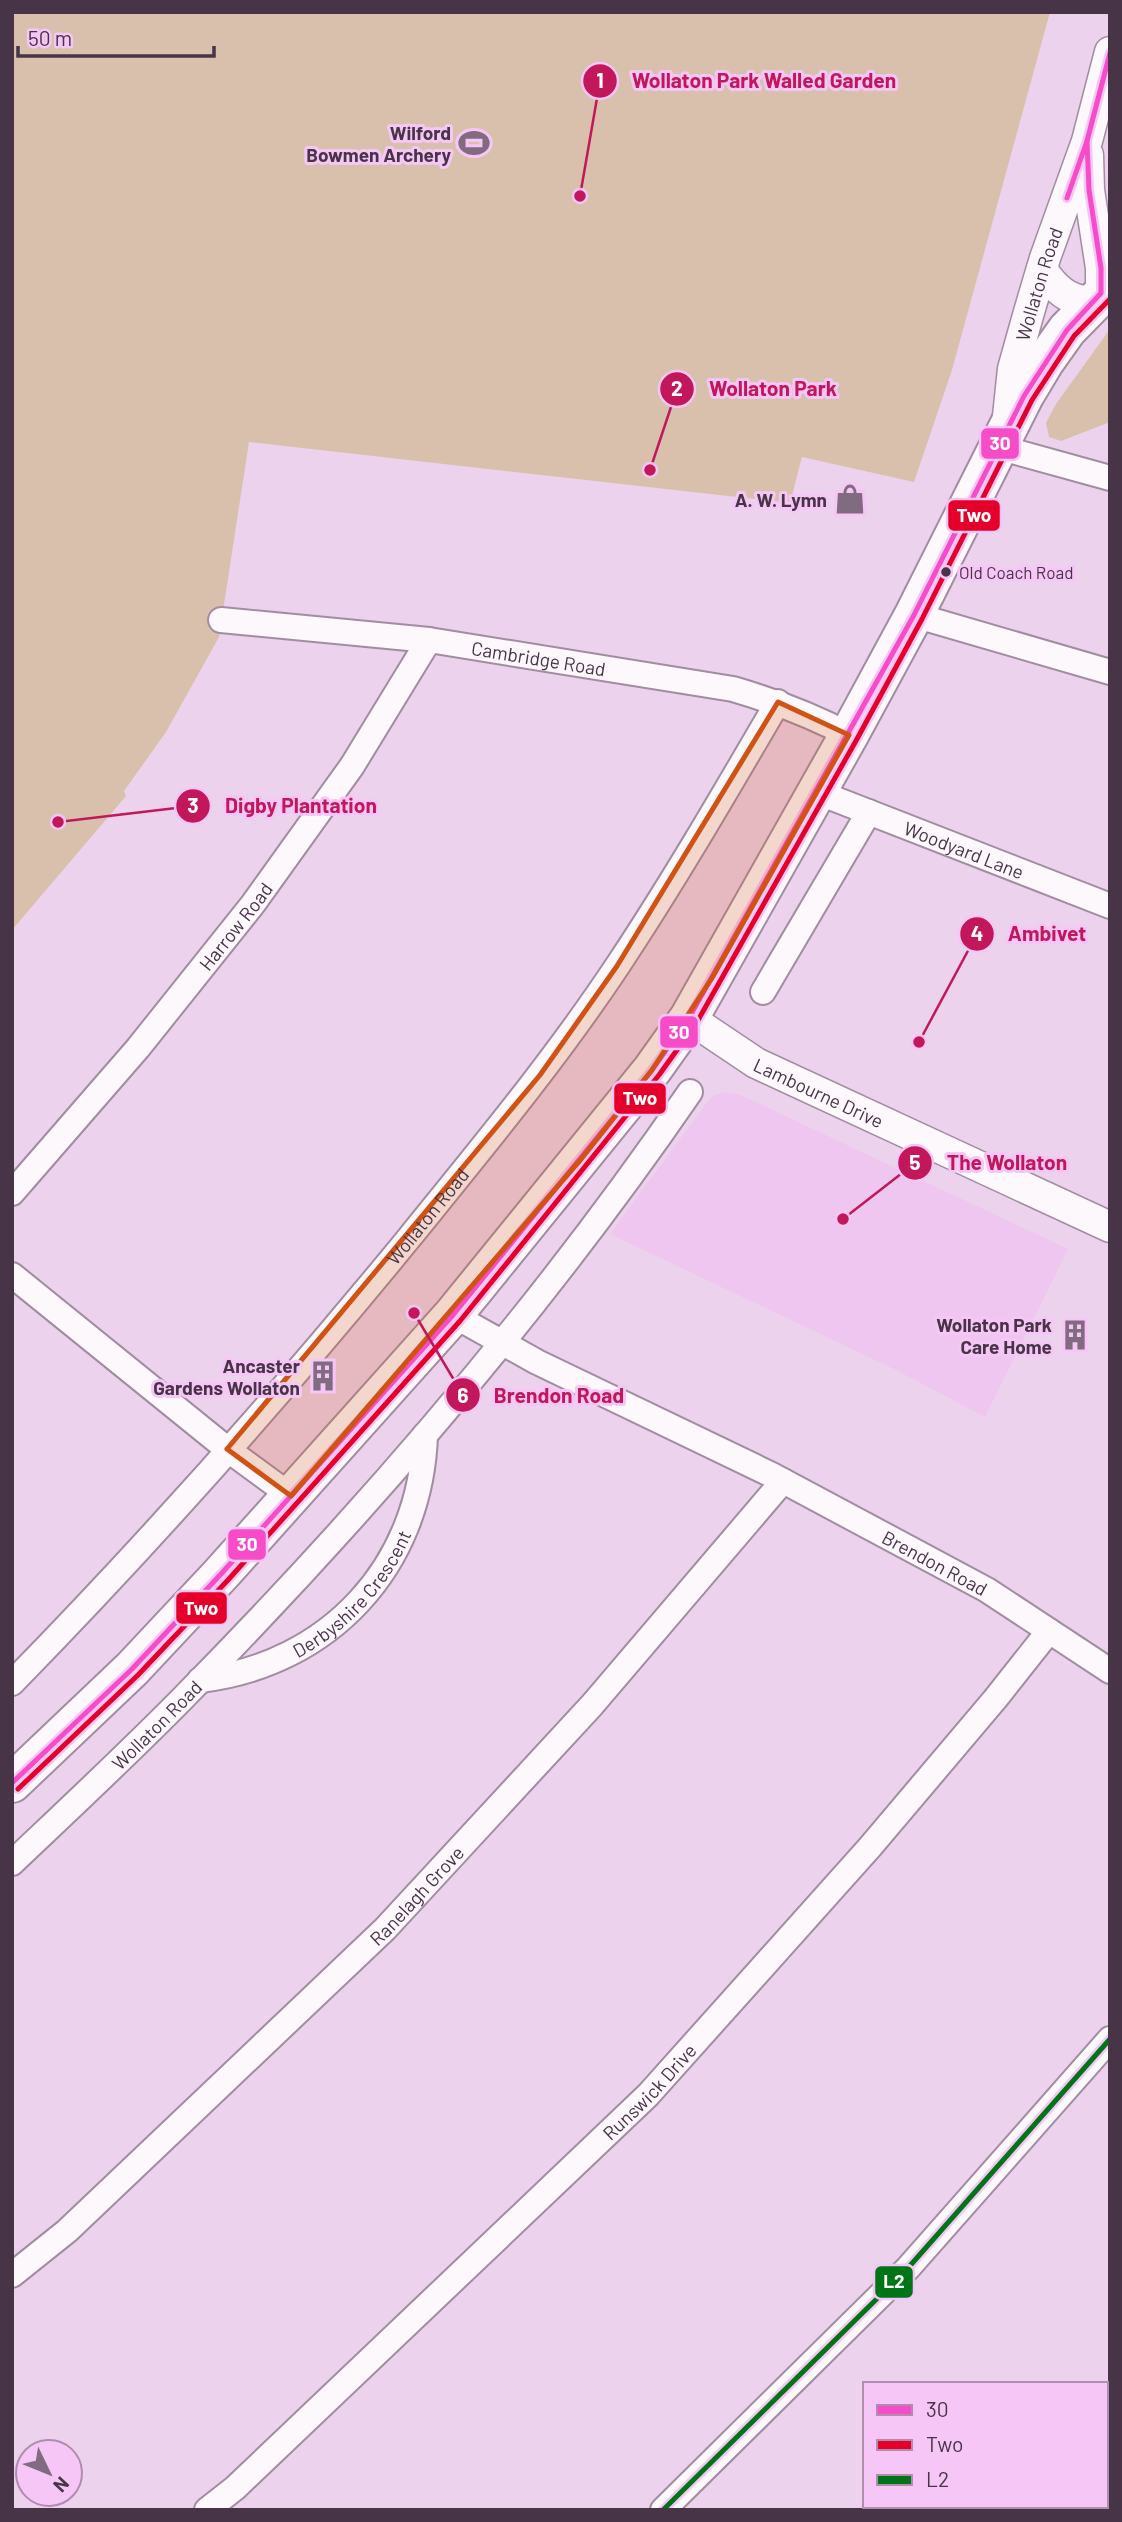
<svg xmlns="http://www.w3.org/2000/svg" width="1122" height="2522" font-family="Barlow,sans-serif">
<rect width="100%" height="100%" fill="#ecd2ec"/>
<path fill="#efc6ef" d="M725 1092 741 1095 1068 1249 985 1417 896 1370 610 1234 708 1101 715 1095Z"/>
<g fill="#d9c0ad">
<path d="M12 12H1050L952 370 914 482 802 457 790 503 249 442 219 637 166 732 124 791 126 796 12 930Z"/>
<path d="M1110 329V422L1061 441 1049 437 1046 423 1056 404Z"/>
</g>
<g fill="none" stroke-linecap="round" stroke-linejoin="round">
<g stroke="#a08da0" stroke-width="28">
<g id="minor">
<path d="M998 447 1110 478"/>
<path d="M914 615 1110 672"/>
<path id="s1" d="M221 620 429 640 733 689C774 701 811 715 849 735"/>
<path id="s2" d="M817 792 1110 906"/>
<path d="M763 992 869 812"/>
<path id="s3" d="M12 1193 138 1048 253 904 352 766 429 640"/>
<path d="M12 1275 227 1449 291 1496"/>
<path id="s4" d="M453 1315 537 1362 772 1475 987 1590 1110 1671"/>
<path id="s5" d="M200 1680C329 1665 421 1566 425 1435"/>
<path id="s6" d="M12 1683C151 1541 283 1392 409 1238 481 1149 555 1060 618 965 675 879 726 791 778 702"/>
<path id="s7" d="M12 1863C70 1808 128 1754 184 1697 368 1510 541 1309 690 1092"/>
<path id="s8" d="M12 2275 67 2231 385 1929 592 1705 783 1481"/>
<path d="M1106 2439 1110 2435"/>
<path id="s9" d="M207 2510 235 2488 648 2095 870 1847 996 1698 1049 1631"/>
<path d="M663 2510 908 2268 1110 2039"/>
<path d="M1056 2510 1058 2506"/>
</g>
</g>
<g stroke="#a08da0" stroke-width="33">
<g id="tertiary">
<path d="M1088 155 1089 190 1101 268V293"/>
<path d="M1042 269C1054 288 1071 305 1095 300"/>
<path id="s10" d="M1008 416 1013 369 1029 312 1045 258 1087 141 1110 52"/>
<path id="s11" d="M689 1018 756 1063 1110 1227"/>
</g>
</g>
<g stroke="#a08da0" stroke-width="42">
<path id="primary" d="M12 1783 132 1669 221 1574 453 1315 652 1070 689 1018 849 735 914 615 1024 396 1045 361 1067 330 1110 286"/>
</g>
<use href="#minor" stroke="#fcf8fc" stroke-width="24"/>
<use href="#tertiary" stroke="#fcf8fc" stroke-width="30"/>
<use href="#primary" stroke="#fcf8fc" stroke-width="38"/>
<g stroke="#f6c7f6" stroke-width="10">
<g id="bus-1">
<path d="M1067 198 1087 141 1110 53"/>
<path d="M12 1783 132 1669 221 1574 453 1315 652 1070 689 1018 914 615 1024 396 1067 330 1101 293V268L1089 190 1087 141"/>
</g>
</g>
<g stroke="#f6c7f6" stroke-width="10">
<path id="bus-2" d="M18 1789 138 1675 228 1580 460 1321 659 1075 697 1022 857 739 922 619 1032 400 1074 336 1110 299"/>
</g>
<g stroke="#f6c7f6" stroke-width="10">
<path id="bus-3" d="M663 2510 908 2268 1110 2039"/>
</g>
<use href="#bus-1" stroke="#f64cc8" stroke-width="5"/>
<use href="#bus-2" stroke="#e4002b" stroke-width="5"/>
<use href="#bus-3" stroke="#007517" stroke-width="5"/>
</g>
<path fill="#d05315" fill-opacity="0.2" stroke="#d05315" stroke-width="5" stroke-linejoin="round" d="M778 702 849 735 712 978 652 1070 582 1158 291 1496 227 1449 540 1075 617 966Z"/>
<defs>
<g id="stadium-bare" transform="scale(2.415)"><path d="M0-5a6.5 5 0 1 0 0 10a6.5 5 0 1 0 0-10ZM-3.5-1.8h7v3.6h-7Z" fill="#816b81" stroke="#f6c7f6" stroke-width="2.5" paint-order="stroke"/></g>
<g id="shop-bare" transform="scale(2.415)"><path d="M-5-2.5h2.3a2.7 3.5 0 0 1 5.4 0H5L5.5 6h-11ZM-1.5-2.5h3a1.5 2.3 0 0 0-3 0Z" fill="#816b81" stroke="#f6c7f6" stroke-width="2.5" paint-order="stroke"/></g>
<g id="building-bare" transform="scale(2.415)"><path d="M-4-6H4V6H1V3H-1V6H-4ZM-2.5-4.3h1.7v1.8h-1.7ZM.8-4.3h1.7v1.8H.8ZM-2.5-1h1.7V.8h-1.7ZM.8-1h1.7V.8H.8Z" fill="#816b81" stroke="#f6c7f6" stroke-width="2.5" paint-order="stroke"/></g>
</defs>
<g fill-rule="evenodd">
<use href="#stadium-bare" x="474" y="143"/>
<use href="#shop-bare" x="850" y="499"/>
<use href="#building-bare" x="1075" y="1335"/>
<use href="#building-bare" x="323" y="1376"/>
</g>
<circle fill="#473447" stroke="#f6c7f6" stroke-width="2.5" cx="946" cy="572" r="6"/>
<g text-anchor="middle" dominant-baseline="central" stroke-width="6" stroke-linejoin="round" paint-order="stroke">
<g font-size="17" fill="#473447" stroke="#f6c7f6" text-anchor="start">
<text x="959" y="572">Old Coach Road</text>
</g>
<g font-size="19" font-weight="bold" fill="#473447" stroke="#f6c7f6" text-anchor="end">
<text x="451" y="132">Wilford<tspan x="451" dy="22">Bowmen Archery</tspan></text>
<text x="827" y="499">A. W. Lymn</text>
<text x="1052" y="1324">Wollaton Park<tspan x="1052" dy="22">Care Home</tspan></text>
<text x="300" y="1365">Ancaster<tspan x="300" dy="22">Gardens Wollaton</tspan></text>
</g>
<g font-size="19" fill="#473447" stroke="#f6c7f6">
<text stroke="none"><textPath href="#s10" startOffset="136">Wollaton Road</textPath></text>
<text stroke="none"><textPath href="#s1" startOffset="320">Cambridge Road</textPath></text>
<text stroke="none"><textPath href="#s2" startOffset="158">Woodyard Lane</textPath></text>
<text stroke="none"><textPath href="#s3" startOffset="348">Harrow Road</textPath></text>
<text stroke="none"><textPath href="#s11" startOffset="150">Lambourne Drive</textPath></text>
<text stroke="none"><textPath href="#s6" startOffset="625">Wollaton Road</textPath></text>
<text stroke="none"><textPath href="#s4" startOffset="542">Brendon Road</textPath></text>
<text stroke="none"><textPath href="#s5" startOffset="182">Derbyshire Crescent</textPath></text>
<text stroke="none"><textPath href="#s7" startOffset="200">Wollaton Road</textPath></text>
<text stroke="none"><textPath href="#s8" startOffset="555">Ranelagh Grove</textPath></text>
<text stroke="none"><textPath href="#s9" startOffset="609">Runswick Drive</textPath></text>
</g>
</g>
<path fill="none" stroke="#c2185b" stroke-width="2.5" d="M580 196L600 81M650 470L677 389M58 822L193 806M919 1042L977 934M843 1219L915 1163M414 1313L463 1395"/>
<g fill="#c2185b" stroke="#f6c7f6" stroke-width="2.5">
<circle cx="580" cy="196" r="7"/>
<circle cx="650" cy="470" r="7"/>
<circle cx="58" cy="822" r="7"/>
<circle cx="919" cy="1042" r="7"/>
<circle cx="843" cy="1219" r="7"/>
<circle cx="414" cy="1313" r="7"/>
<circle cx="600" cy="81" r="18"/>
<circle cx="677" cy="389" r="18"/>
<circle cx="193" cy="806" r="18"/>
<circle cx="977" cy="934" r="18"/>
<circle cx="915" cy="1163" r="18"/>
<circle cx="463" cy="1395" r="18"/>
</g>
<g font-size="21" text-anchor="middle" font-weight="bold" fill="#fff">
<text x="600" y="88">1</text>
<text x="677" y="396">2</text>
<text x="193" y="813">3</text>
<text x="977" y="941">4</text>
<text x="915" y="1170">5</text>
<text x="463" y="1403">6</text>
</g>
<g font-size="21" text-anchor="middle" font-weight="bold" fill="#c2185b" stroke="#f6c7f6" stroke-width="6" stroke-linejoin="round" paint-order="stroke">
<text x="764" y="88">Wollaton Park Walled Garden</text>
<text x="773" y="396">Wollaton Park</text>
<text x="301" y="813">Digby Plantation</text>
<text x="1047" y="941">Ambivet</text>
<text x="1007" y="1170">The Wollaton</text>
<text x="559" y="1403">Brendon Road</text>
</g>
<g stroke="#f6c7f6" stroke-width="2.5">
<rect x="980" y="427" width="40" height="33" rx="7" fill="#f64cc8"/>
<rect x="947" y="499" width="54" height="33" rx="7" fill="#e4002b"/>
<rect x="659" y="1015" width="40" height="34" rx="7" fill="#f64cc8"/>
<rect x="613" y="1082" width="54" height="33" rx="7" fill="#e4002b"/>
<rect x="227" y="1528" width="40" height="33" rx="7" fill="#f64cc8"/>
<rect x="175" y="1591" width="53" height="34" rx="7" fill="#e4002b"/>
<rect x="874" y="2265" width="40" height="34" rx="7" fill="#007517"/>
</g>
<g font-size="19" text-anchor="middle" font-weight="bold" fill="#fff">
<text x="1000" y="450">30</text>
<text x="974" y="522">Two</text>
<text x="679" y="1039">30</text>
<text x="640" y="1105">Two</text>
<text x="247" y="1551">30</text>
<text x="201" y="1615">Two</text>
<text x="894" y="2288">L2</text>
</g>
<rect width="1122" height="2522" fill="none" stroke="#473447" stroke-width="28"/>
<rect x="863" y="2382" width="245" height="126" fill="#f6c7f6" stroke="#b08cb0" stroke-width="2"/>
<rect x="877" y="2405" width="35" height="10" fill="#f64cc8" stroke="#b08cb0" stroke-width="2"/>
<text x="926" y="2417" font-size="21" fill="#473447">30</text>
<rect x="877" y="2440" width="35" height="10" fill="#e4002b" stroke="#b08cb0" stroke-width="2"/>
<text x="926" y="2452" font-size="21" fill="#473447">Two</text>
<rect x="877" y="2475" width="35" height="10" fill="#007517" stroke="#b08cb0" stroke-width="2"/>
<text x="926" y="2487" font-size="21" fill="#473447">L2</text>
<g transform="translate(49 2473) rotate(133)"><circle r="33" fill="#f6c7f6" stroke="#b08cb0" stroke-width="2"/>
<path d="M0-5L12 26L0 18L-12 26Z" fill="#816b81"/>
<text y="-10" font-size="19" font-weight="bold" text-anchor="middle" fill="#473447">N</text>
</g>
<path d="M18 46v10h196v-10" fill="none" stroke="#473447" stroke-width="3.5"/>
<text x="28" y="46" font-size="21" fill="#473447" stroke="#f6c7f6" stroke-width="5" paint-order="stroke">50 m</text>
</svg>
